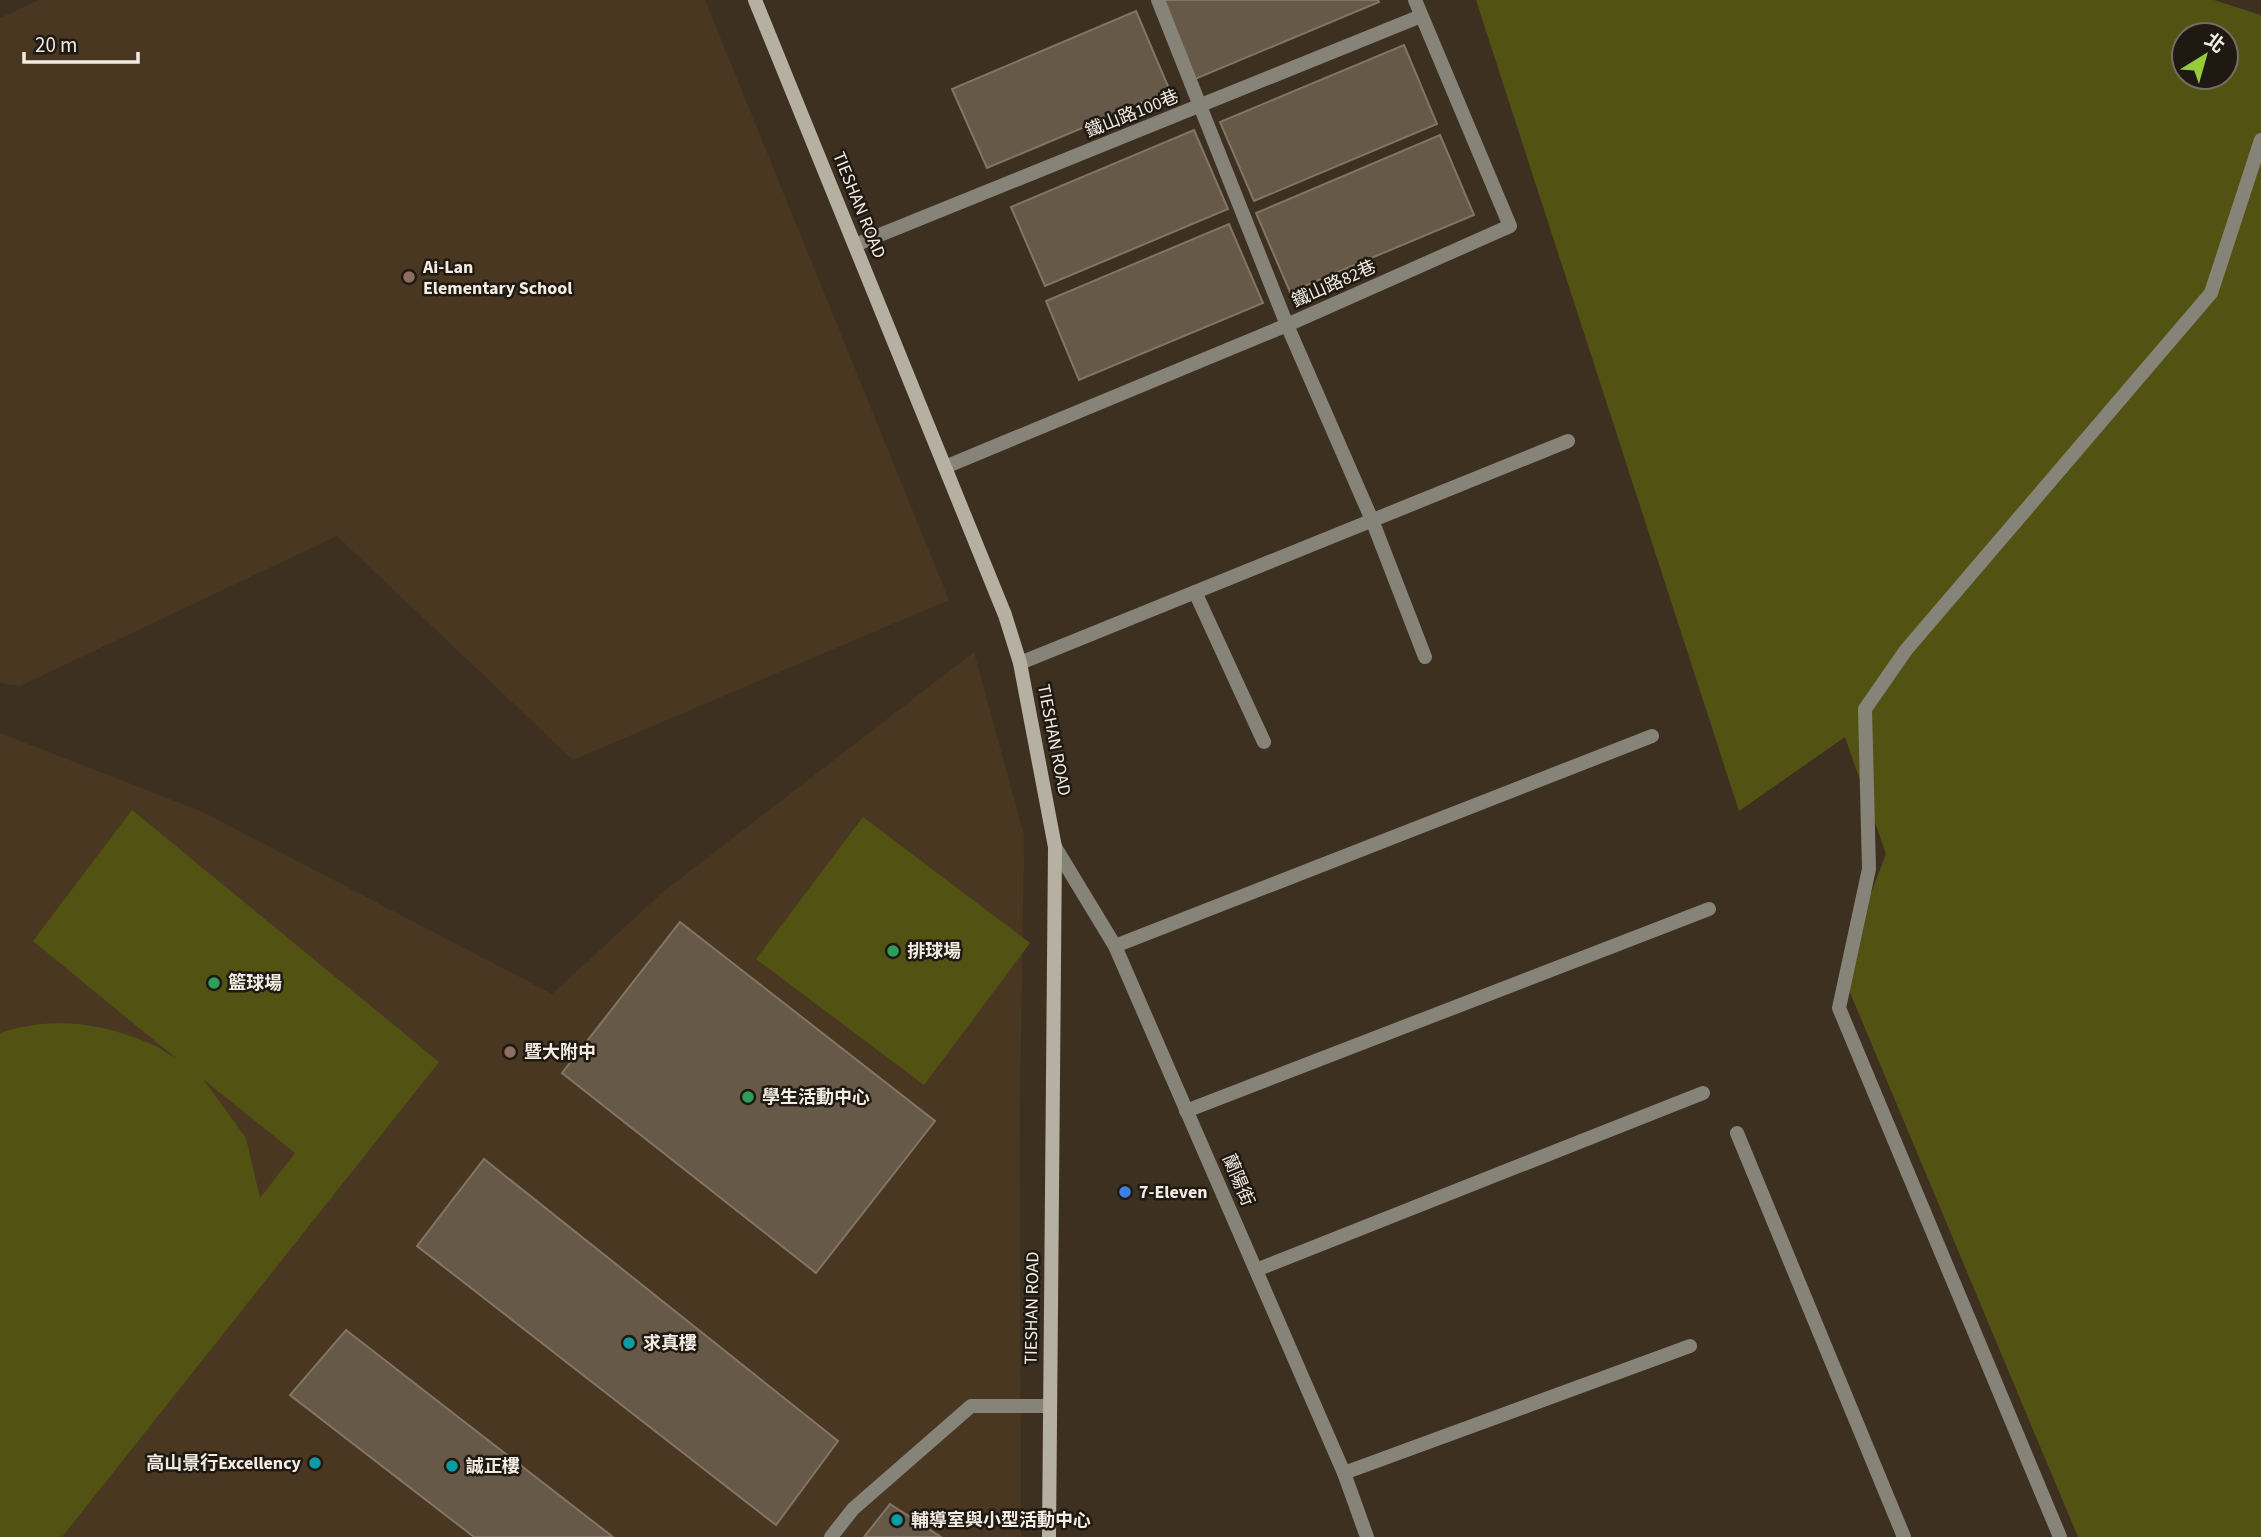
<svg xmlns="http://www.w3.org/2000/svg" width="2261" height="1537" font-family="'Source Sans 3','Noto Sans TC',sans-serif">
<rect width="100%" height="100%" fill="#3d3020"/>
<g fill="#493722">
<path d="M39 0H705L949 600 573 760 337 536 20 686 0 683V18Z"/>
<path d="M974 652 1024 835 1020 1109 1021 1537H0V733L203 812 552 994 663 892Z"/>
</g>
<g fill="#525313" fill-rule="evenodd">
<path d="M1476 0H2214L2261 15V1537H2078L1841 971 1886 854 1845 737 1739 811ZM2184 35H2226V77H2184Z"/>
<path d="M132 810 439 1062 62 1537H0V1033C50 1016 100 1022 149 1043 159 1047 168 1054 177 1059L33 941ZM203 1079 295 1153 260 1198 246 1138Z"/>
<path d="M863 817 1030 943 924 1085 756 959Z"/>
</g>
<g fill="#675948" stroke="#837563" stroke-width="2">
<path d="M1162 0H1378L1379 2 1195 79Z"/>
<path d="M1136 11 1170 91 987 168 952 89Z"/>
<path d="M1404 45 1437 124 1254 201 1220 122Z"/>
<path d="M1194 130 1228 209 1045 286 1011 207Z"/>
<path d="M1440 135 1474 215 1290 292 1256 213Z"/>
<path d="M1229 224 1263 303 1079 380 1046 301Z"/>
<path d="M680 922 935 1121 816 1273 562 1073Z"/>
<path d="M484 1159 838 1441 776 1525 417 1246Z"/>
<path d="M346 1330 613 1537H474L290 1395Z"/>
<path d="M890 1504 941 1537H864Z"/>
</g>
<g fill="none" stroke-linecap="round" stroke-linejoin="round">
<g stroke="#868379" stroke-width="14">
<path d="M1158 0 1287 325 1372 520 1425 657"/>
<path d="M855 245 1421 16"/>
<path d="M945 467 1287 325 1510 226 1415 0"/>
<path d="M1195 592 1264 742"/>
<path d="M1020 663 1568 441"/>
<path d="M1055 847 1115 946 1344 1473 1367 1537"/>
<path d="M1115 946 1652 736"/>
<path d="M1186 1111 1709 909"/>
<path d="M1737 1133 1904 1537"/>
<path d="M1256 1270 1703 1093"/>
<path d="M1344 1473 1690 1346"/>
<path d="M831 1537 853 1509 971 1406H1050"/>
<path d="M2060 1537 1839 1008 1869 869 1865 709 1906 650 2211 293 2261 140"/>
</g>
<path stroke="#b5b0a1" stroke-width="14" d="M755 0 1005 615 1020 663 1055 847 1049 1537"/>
</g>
<g fill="#8d6e63" stroke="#1f1912" stroke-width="2.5">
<circle cx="409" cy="277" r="7"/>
<circle cx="510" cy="1052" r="7"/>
</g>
<g fill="#2e9e5b" stroke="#1f1912" stroke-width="2.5">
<circle cx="893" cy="951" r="7"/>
<circle cx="214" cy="983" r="7"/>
<circle cx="748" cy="1097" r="7"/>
</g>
<circle fill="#3f7fe0" stroke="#1f1912" stroke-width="2.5" cx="1125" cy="1192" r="7"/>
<g fill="#0f9aa8" stroke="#1f1912" stroke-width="2.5">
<circle cx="629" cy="1343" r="7"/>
<circle cx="315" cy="1463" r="7"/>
<circle cx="452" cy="1466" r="7"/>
<circle cx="897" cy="1520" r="7"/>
</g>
<g text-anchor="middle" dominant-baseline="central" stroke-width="5" stroke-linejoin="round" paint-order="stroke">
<g font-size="18" fill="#f4ebe2" stroke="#1f1912">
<text transform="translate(1132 114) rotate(-22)">鐵山路100巷</text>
<text transform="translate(859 205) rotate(68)">TIESHAN ROAD</text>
<text transform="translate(1334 284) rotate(-24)">鐵山路82巷</text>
<text transform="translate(1054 740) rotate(79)">TIESHAN ROAD</text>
<text transform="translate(1238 1180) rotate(67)">蘭陽街</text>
<text transform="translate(1032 1308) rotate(-89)">TIESHAN ROAD</text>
</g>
<g font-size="18" font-weight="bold" fill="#f4ebe2" stroke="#1f1912" text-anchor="start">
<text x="423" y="267">Ai-Lan<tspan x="423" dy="21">Elementary School</tspan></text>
<text x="907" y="951">排球場</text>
<text x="228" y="983">籃球場</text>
<text x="524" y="1052">暨大附中</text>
<text x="762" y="1097">學生活動中心</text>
<text x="1139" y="1192">7-Eleven</text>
<text x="643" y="1343">求真樓</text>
<text x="301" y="1463" text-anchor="end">高山景行Excellency</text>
<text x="466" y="1466">誠正樓</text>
<text x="911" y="1520">輔導室與小型活動中心</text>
</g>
</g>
<g transform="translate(2205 56) rotate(37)"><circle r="33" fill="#1f1912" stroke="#746d65" stroke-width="2"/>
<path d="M0-5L12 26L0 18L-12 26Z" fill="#95cc3a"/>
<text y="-10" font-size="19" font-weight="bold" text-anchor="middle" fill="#f4ebe2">北</text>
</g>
<path d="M24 52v10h114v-10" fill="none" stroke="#f4ebe2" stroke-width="3.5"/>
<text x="35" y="52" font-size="21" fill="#f4ebe2" stroke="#1f1912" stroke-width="5" paint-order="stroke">20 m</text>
</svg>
